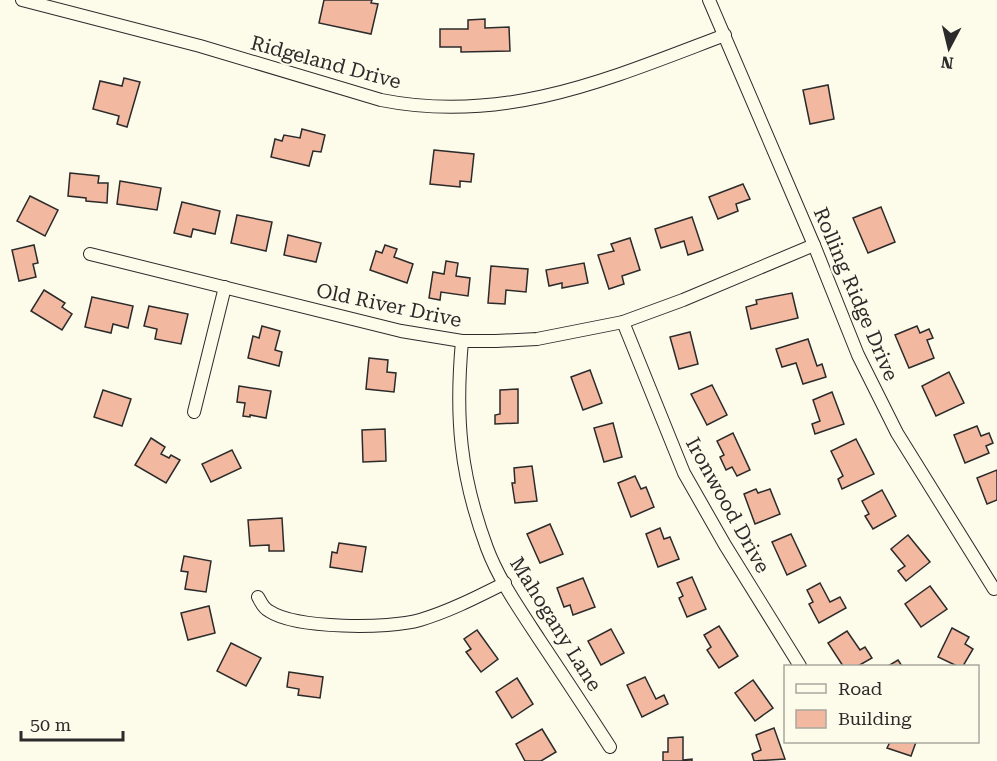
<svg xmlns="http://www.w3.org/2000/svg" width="997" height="761" font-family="'Roboto Serif',serif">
<rect width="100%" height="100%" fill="#fdfbea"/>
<g fill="#f2b8a0" stroke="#2b2b2b" stroke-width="1.5">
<path d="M324 0H372L371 3 378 4 371 34 319 23Z"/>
<path d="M485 19V28L509 27 510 51 461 52V47H440V29H468V20Z"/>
<path d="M124 78 140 82 127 127 117 124 119 116 93 109 100 81 122 86Z"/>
<path d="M828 85 834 119 810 124 803 90Z"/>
<path d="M302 129 325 135 321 152 313 151 309 166 271 157 275 139 282 141 284 135 300 138Z"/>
<path d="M434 150 474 154 471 182 460 181V187L430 184Z"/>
<path d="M70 173 99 176 98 183H108L107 203 86 201V198L68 196Z"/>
<path d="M120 181 161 188 157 210 117 204Z"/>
<path d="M743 184 750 199 736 204 738 211 718 219 709 197Z"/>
<path d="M30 196 58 210 45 236 17 221Z"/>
<path d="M182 202 220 211 215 234 193 229 191 237 174 233Z"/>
<path d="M881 207 895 242 868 253 853 218Z"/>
<path d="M237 215 272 222 266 251 231 243Z"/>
<path d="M692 217 703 250 688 255 684 241 661 248 655 229Z"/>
<path d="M288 235 321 243 316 262 284 255Z"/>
<path d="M630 238 640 270 622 276 624 284 609 289 598 255 614 251 611 244Z"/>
<path d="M34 245 38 263 33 264 36 277 19 281 12 250Z"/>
<path d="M385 245 397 249 394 257 413 264 407 283 370 270 376 251 382 253Z"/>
<path d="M446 261 458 263 456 276 470 278 468 296 441 292 440 300 429 298 433 272 444 274Z"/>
<path d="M584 263 588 283 562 288V283L549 286 546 270Z"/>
<path d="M491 266 528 269 526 292 506 290 505 304 488 303Z"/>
<path d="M44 290 65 303 62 307 72 314 62 330 31 311Z"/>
<path d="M792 293 798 318 751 329 746 307 757 304 756 300Z"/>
<path d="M92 297 133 306 128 328 113 324 111 333 85 327Z"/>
<path d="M149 306 188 314 181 344 155 339 157 329 144 326Z"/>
<path d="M262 326 280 331 275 350 282 352 279 366 248 358 253 336 259 338Z"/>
<path d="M917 326 920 333 929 329 933 338 927 340 934 358 909 368 895 335Z"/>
<path d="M690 332 698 364 679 369 670 337Z"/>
<path d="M808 339 817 366 822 364 826 377 803 384 796 363 782 367 776 349Z"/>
<path d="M369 358 388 360 387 372 396 373 394 392 366 389Z"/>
<path d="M590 370 602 403 583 410 571 377Z"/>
<path d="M949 372 964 403 936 416 922 386Z"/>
<path d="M712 385 727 415 707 425 691 394Z"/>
<path d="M239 386 271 391 266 418 250 415V417L243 416 245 403 237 402Z"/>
<path d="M518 389V423L495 424V415L500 414V390Z"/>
<path d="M103 390 131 399 122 426 94 417Z"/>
<path d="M832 392 844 424 815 434 812 424 820 421 813 400Z"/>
<path d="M613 423 622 457 604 462 594 428Z"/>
<path d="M977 426 981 436 989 433 993 443 986 446 989 453 965 463 954 435Z"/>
<path d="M385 429 386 461 363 462 362 430Z"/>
<path d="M733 433 750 470 737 476 732 467 726 470 720 457 724 455 717 441Z"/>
<path d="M151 438 165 447 161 454 169 458 171 455 180 460 166 483 135 465Z"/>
<path d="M856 439 874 474 842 489 838 479 843 476 831 451Z"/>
<path d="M232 450 241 468 211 482 202 464Z"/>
<path d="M532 466 537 501 515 503 512 483H515L514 468Z"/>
<path d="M997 470V500L987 504 977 478Z"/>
<path d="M635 476 641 489 646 487 654 507 631 517 618 483Z"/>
<path d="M756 489 758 493 770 489 780 514 755 524 744 494Z"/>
<path d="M882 490 896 516 873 529 865 516 869 514 862 501Z"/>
<path d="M282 518 284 551H269V545L250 546 248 520Z"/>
<path d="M550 524 563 554 540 563 527 534Z"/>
<path d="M660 528 664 539 670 537 679 559 658 567 646 534Z"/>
<path d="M791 534 806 566 787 575 772 542Z"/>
<path d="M908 535 930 562 906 581 898 571 905 566 891 549Z"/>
<path d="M339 543 366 547 362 572 330 567 332 552 337 553Z"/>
<path d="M184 556 211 561 206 592 185 589 188 572 181 571Z"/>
<path d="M692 577 706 609 687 617 679 598 683 596 677 583Z"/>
<path d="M583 578 595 607 573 615 570 605 564 607 557 588Z"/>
<path d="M820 583 830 602 840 597 846 608 819 623 809 604 813 602 807 590Z"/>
<path d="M930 586 947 609 921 627 905 604Z"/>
<path d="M209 606 215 633 188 640 181 613Z"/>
<path d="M719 626 738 656 719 668 707 650 711 647 704 635Z"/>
<path d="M952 628 969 637 965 644 973 649 963 666H957L938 657Z"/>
<path d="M611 629 624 653 601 665 588 641Z"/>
<path d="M477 630 498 659 481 672 466 652 471 649 464 639Z"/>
<path d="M847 631 860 650 865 647 872 658 858 666H843L828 643Z"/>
<path d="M231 643 261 658 246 686 217 671Z"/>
<path d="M898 660 902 666H888Z"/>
<path d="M289 672 323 677 320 698 298 695 299 689 287 687Z"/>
<path d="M645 677 656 699 664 695 668 704 642 717 627 685Z"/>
<path d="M517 678 533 704 512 718 496 692Z"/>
<path d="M753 680 773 708 755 721 735 693Z"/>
<path d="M774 728 785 759 754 761 752 754 761 750 756 735Z"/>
<path d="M542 729 556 752 541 761H525L516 744Z"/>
<path d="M683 737V760L692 759V761H663V752H668V738Z"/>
<path d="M890 742H916L911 756 887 748Z"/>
</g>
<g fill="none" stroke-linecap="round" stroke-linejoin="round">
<g stroke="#2b2b2b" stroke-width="14">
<g id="street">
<path d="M22 0 200 46 381 100C506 125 611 78 725 35"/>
<path d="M709 0 814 245 858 355 897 433 994 589"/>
<path d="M90 254 401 331 462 341H496L537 339 623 322 683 300 814 245"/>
<path d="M623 322 684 473 725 545 800 666"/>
<path d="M462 341C455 418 460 475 487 548 499 580 520 610 539 639 563 675 587 711 610 747"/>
<path d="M194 412 225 287"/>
<path d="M258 597C261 602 263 608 269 611 296 629 389 629 420 620 450 611 477 597 505 583"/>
</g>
</g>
<use href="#street" stroke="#fdfbea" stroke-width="12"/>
</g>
<g text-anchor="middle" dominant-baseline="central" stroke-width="4.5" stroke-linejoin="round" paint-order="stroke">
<g font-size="20" fill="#2b2b2b" stroke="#fdfbea">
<text transform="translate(326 62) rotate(15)">Ridgeland Drive</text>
<text transform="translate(856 294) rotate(67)">Rolling Ridge Drive</text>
<text transform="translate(389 305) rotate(12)">Old River Drive</text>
<text transform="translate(728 505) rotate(61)">Ironwood Drive</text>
<text transform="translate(556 624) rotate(58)">Mahogany Lane</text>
</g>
</g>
<rect x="784" y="665" width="195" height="78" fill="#fdfbea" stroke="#a9a89e" stroke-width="1.5"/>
<rect x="796" y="684" width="30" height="9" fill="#fdfbea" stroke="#a9a89e" stroke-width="1.5"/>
<text x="838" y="695" font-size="18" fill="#2b2b2b">Road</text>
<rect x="796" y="710" width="30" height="18" fill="#f2b8a0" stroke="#a9a89e" stroke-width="1.5"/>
<text x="838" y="725" font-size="18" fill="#2b2b2b">Building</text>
<g transform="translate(949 48) rotate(187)" stroke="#fdfbea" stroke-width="4.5" paint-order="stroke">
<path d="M0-4.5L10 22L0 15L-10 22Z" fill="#2b2b2b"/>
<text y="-9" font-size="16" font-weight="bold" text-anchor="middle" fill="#2b2b2b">N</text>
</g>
<path d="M21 731v9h102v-9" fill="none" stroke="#2b2b2b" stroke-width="3"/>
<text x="30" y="731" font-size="18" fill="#2b2b2b" stroke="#fdfbea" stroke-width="4.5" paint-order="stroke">50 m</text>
</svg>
